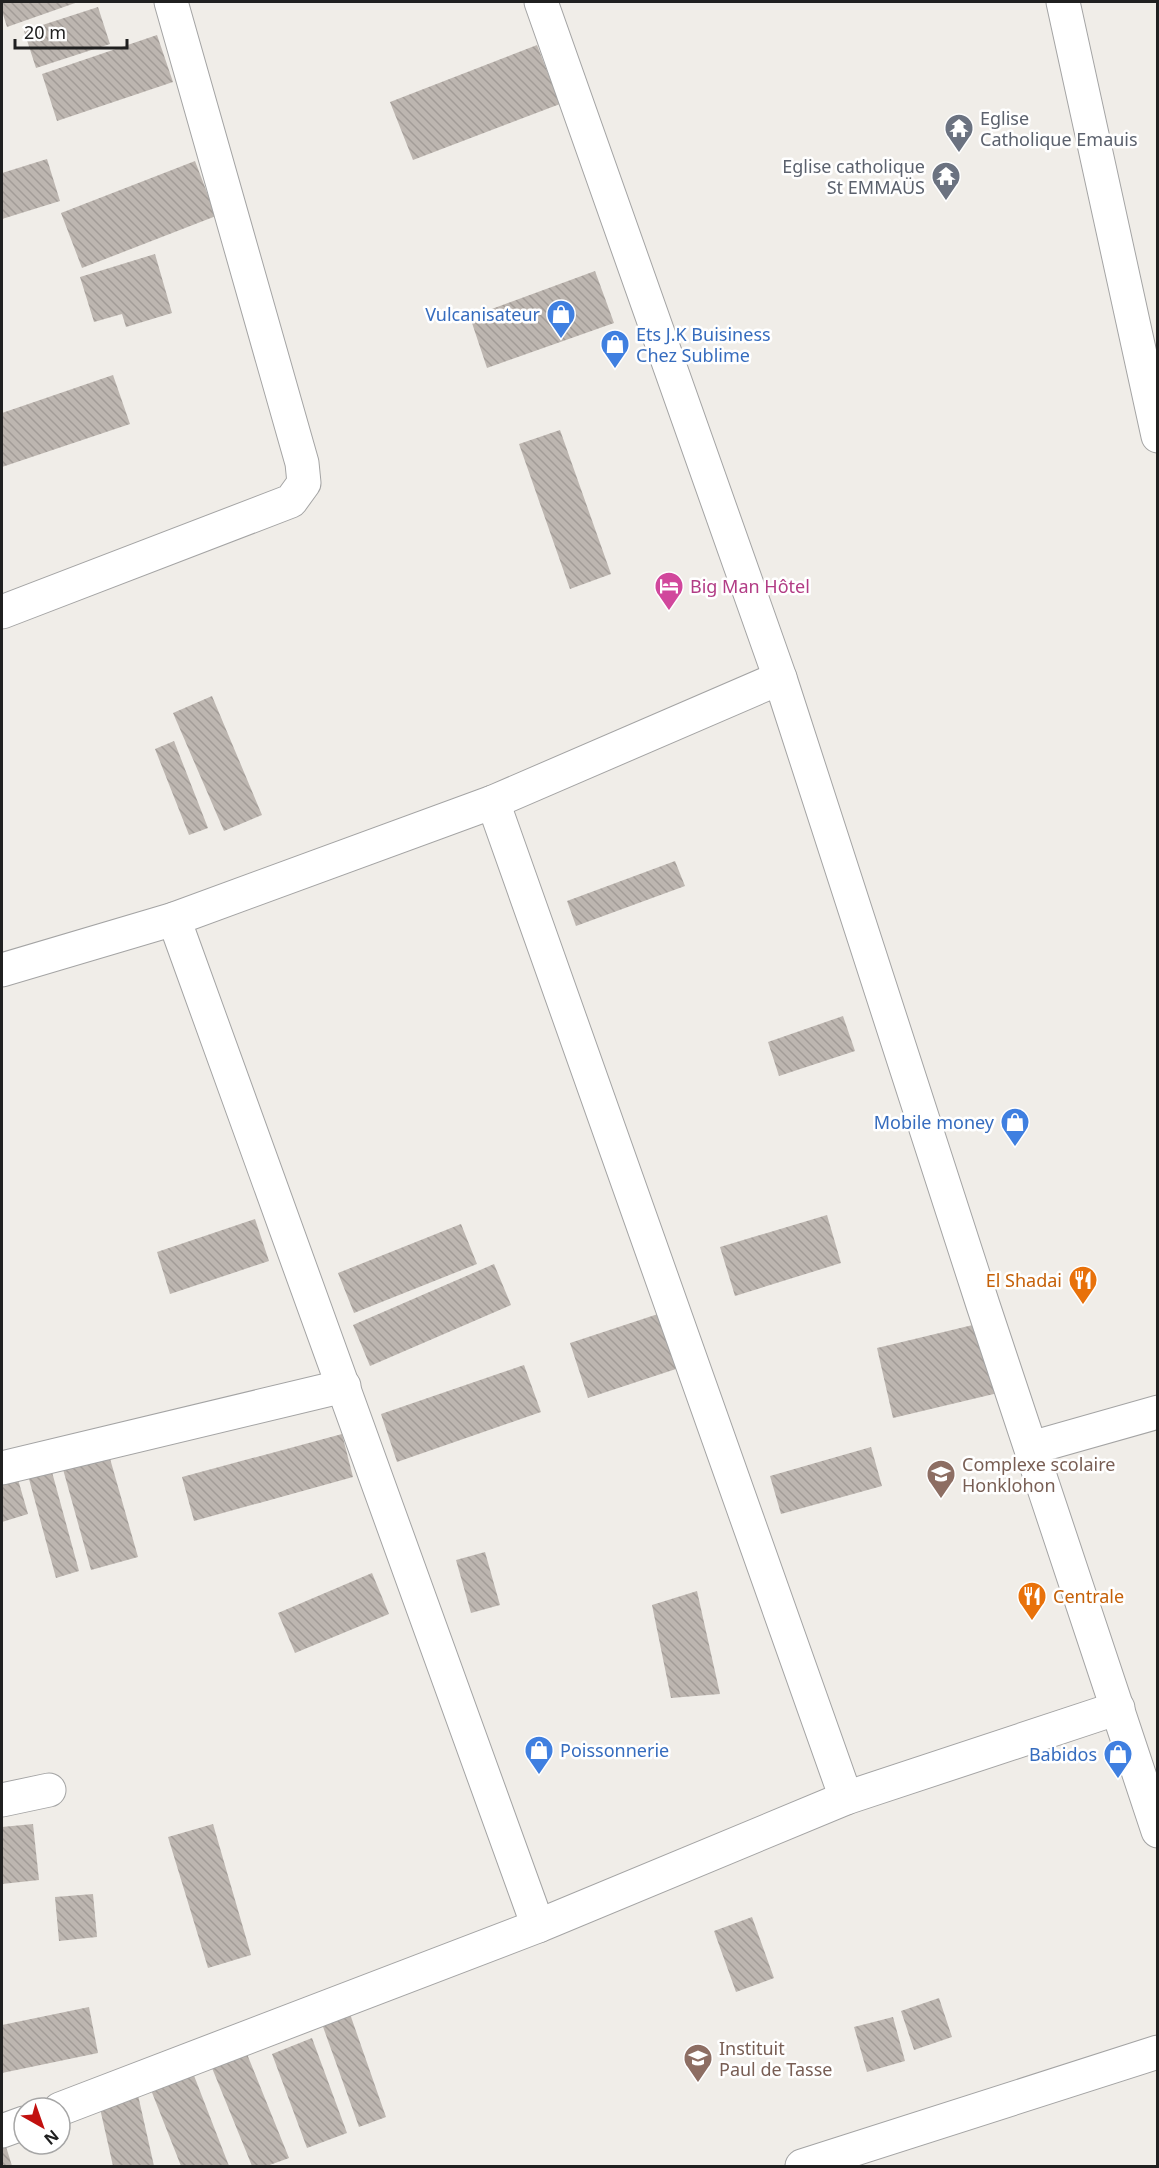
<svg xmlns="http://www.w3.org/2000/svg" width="1159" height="2168" font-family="'Noto Sans',sans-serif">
<defs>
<pattern id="building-back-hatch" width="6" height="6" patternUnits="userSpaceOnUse" patternTransform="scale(1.5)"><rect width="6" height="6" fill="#bdb6b0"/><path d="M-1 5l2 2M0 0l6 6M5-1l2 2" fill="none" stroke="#a29c97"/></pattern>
</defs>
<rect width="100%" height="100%" fill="#f0ede8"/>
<g fill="url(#building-back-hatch)">
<path d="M2 2H78L7 27 2 11Z"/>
<path d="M98 7 110 44 36 68 24 31Z"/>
<path d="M157 35 173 82 57 121 42 74Z"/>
<path d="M537 45 560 104 413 160 390 102Z"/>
<path d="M47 159 60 201 2 219V173Z"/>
<path d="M195 161 216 216 82 268 61 213Z"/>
<path d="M155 254 172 313 126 327 122 314 94 322 80 277Z"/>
<path d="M595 271 614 323 487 368 470 317Z"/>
<path d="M113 375 130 424 2 467V413Z"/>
<path d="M560 430 611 574 570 589 519 444Z"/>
<path d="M212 696 262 815 224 831 173 713Z"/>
<path d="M174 741 208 828 189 835 155 749Z"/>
<path d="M675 861 685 886 576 926 567 901Z"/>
<path d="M843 1016 855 1051 779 1076 768 1042Z"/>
<path d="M827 1215 841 1263 735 1296 720 1247Z"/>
<path d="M255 1219 269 1261 170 1294 157 1252Z"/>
<path d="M461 1224 477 1264 354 1313 338 1273Z"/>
<path d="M494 1264 511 1305 370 1366 353 1325Z"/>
<path d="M658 1314 676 1369 588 1398 570 1343Z"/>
<path d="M981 1323 998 1393 893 1418 877 1348Z"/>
<path d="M524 1365 541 1412 397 1462 381 1414Z"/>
<path d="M342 1434 353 1477 194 1521 182 1477Z"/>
<path d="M871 1447 882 1486 781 1514 770 1476Z"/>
<path d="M107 1448 138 1557 91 1570 61 1462Z"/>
<path d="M49 1461 79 1571 56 1578 26 1468Z"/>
<path d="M17 1476 28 1514 2 1522V1480Z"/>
<path d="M485 1552 500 1605 471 1613 456 1560Z"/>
<path d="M372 1573 389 1614 295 1653 278 1613Z"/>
<path d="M697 1591 720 1694 671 1698 652 1605Z"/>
<path d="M33 1824 39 1880 2 1884V1827Z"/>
<path d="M213 1824 251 1955 208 1968 168 1837Z"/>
<path d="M93 1894 97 1937 59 1941 55 1897Z"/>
<path d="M752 1917 774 1978 736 1992 714 1931Z"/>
<path d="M939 1998 952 2037 914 2050 901 2011Z"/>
<path d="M89 2007 98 2053 2 2073V2025Z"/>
<path d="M350 2014 386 2117 359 2127 322 2024Z"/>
<path d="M893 2017 905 2061 867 2072 854 2027Z"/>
<path d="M312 2038 347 2133 307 2148 272 2054Z"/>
<path d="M247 2054 289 2158 267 2166H252L212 2068Z"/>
<path d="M193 2073 229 2166H181L151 2090Z"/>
<path d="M138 2095 154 2166H113L99 2104Z"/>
<path d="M4 2140 12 2166H2V2141Z"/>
</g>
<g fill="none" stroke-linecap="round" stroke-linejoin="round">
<g stroke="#a4a4a4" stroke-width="35">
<g id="street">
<path d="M541 2 780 678 983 1305 1158 1831"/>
<path d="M1063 2 1158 436"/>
<path d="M2 612 291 501 304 483 302 463 171 2"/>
<path d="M493 802 846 1798"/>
<path d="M174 919 538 1926"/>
<path d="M2 970 174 919 493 802 780 678"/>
<path d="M1031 1448 1158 1412"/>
<path d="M2 1468 344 1386"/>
<path d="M2 1800 49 1790"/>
<path d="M60 2109 538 1926 846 1798 1118 1708"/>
<path d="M2 2131 24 2123"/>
<path d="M802 2166 1158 2052"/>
</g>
</g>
<use href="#street" stroke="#fff" stroke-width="33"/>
</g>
<defs>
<g id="temple-pin" transform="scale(1.5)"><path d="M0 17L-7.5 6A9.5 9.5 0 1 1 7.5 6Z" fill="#6b7280" stroke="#fff"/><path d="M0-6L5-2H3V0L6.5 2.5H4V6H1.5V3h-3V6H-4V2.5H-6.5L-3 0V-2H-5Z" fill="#fff"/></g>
<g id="shop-pin" transform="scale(1.5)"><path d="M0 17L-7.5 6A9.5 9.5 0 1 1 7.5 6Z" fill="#3f7fe0" stroke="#fff"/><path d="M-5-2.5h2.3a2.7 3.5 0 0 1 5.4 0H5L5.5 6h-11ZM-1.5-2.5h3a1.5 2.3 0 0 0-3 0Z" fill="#fff"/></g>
<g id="hotel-pin" transform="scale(1.5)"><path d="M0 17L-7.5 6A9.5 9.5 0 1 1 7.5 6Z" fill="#d1479c" stroke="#fff"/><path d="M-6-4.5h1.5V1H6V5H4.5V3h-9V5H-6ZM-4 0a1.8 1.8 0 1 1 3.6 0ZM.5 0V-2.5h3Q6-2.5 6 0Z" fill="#fff"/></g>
<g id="restaurant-pin" transform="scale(1.5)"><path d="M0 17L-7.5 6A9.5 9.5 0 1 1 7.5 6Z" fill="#e8710a" stroke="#fff"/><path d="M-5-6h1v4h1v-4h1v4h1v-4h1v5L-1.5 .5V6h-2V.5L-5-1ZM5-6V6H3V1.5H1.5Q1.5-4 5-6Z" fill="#fff"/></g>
<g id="school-pin" transform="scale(1.5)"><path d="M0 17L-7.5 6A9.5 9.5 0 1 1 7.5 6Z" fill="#8d6e63" stroke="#fff"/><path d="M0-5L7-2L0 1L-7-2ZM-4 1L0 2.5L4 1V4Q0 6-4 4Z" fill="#fff"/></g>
<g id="university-pin" transform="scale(1.5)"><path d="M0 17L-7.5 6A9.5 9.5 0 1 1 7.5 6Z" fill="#8d6e63" stroke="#fff"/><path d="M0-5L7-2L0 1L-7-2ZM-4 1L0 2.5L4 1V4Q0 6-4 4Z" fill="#fff"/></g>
</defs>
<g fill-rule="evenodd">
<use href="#temple-pin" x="959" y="128"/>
<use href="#temple-pin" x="946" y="176"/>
<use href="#shop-pin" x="561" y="314"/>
<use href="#shop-pin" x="615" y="344"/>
<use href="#hotel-pin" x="669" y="586"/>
<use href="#shop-pin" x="1015" y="1122"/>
<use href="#restaurant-pin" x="1083" y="1280"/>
<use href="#school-pin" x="941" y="1474"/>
<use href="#restaurant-pin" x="1032" y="1596"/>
<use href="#shop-pin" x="539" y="1750"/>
<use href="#shop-pin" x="1118" y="1754"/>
<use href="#university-pin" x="698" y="2058"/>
</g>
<g text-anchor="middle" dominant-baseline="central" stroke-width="5" stroke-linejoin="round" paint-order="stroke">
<g font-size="18" fill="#5b616d" stroke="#fff" text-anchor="start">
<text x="980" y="118">Eglise<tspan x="980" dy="21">Catholique Emauis</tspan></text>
<text x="925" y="166" text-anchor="end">Eglise catholique<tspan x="925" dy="21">St EMMAÜS</tspan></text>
</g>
<g font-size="18" fill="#366cbe" stroke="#fff" text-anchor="end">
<text x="540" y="314">Vulcanisateur</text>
<text x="636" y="334" text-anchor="start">Ets J.K Buisiness<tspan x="636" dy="21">Chez Sublime</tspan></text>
<text x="994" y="1122">Mobile money</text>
<text x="560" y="1750" text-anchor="start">Poissonnerie</text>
<text x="1097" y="1754">Babidos</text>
</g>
<g font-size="18" fill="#b23c85" stroke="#fff" text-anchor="start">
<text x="690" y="586">Big Man Hôtel</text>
</g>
<g font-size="18" fill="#c56008" stroke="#fff" text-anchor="end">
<text x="1062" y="1280">El Shadai</text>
<text x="1053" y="1596" text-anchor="start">Centrale</text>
</g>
<g font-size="18" fill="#785e54" stroke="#fff" text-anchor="start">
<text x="962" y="1464">Complexe scolaire<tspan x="962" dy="21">Honklohon</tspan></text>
<text x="719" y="2048">Instituit<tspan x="719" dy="21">Paul de Tasse</tspan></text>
</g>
</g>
<rect width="1159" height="2168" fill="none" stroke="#202020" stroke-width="6"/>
<g transform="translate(42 2126) rotate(140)"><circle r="28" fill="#ffffff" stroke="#a6a6a6" stroke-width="1.5"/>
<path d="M0-4.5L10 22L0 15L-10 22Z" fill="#c2100f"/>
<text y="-9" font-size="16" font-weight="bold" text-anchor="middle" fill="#202020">N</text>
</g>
<path d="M15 39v9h112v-9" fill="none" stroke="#202020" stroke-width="3"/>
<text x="24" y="39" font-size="18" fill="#202020" stroke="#ffffff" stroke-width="4.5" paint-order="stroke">20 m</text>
</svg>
